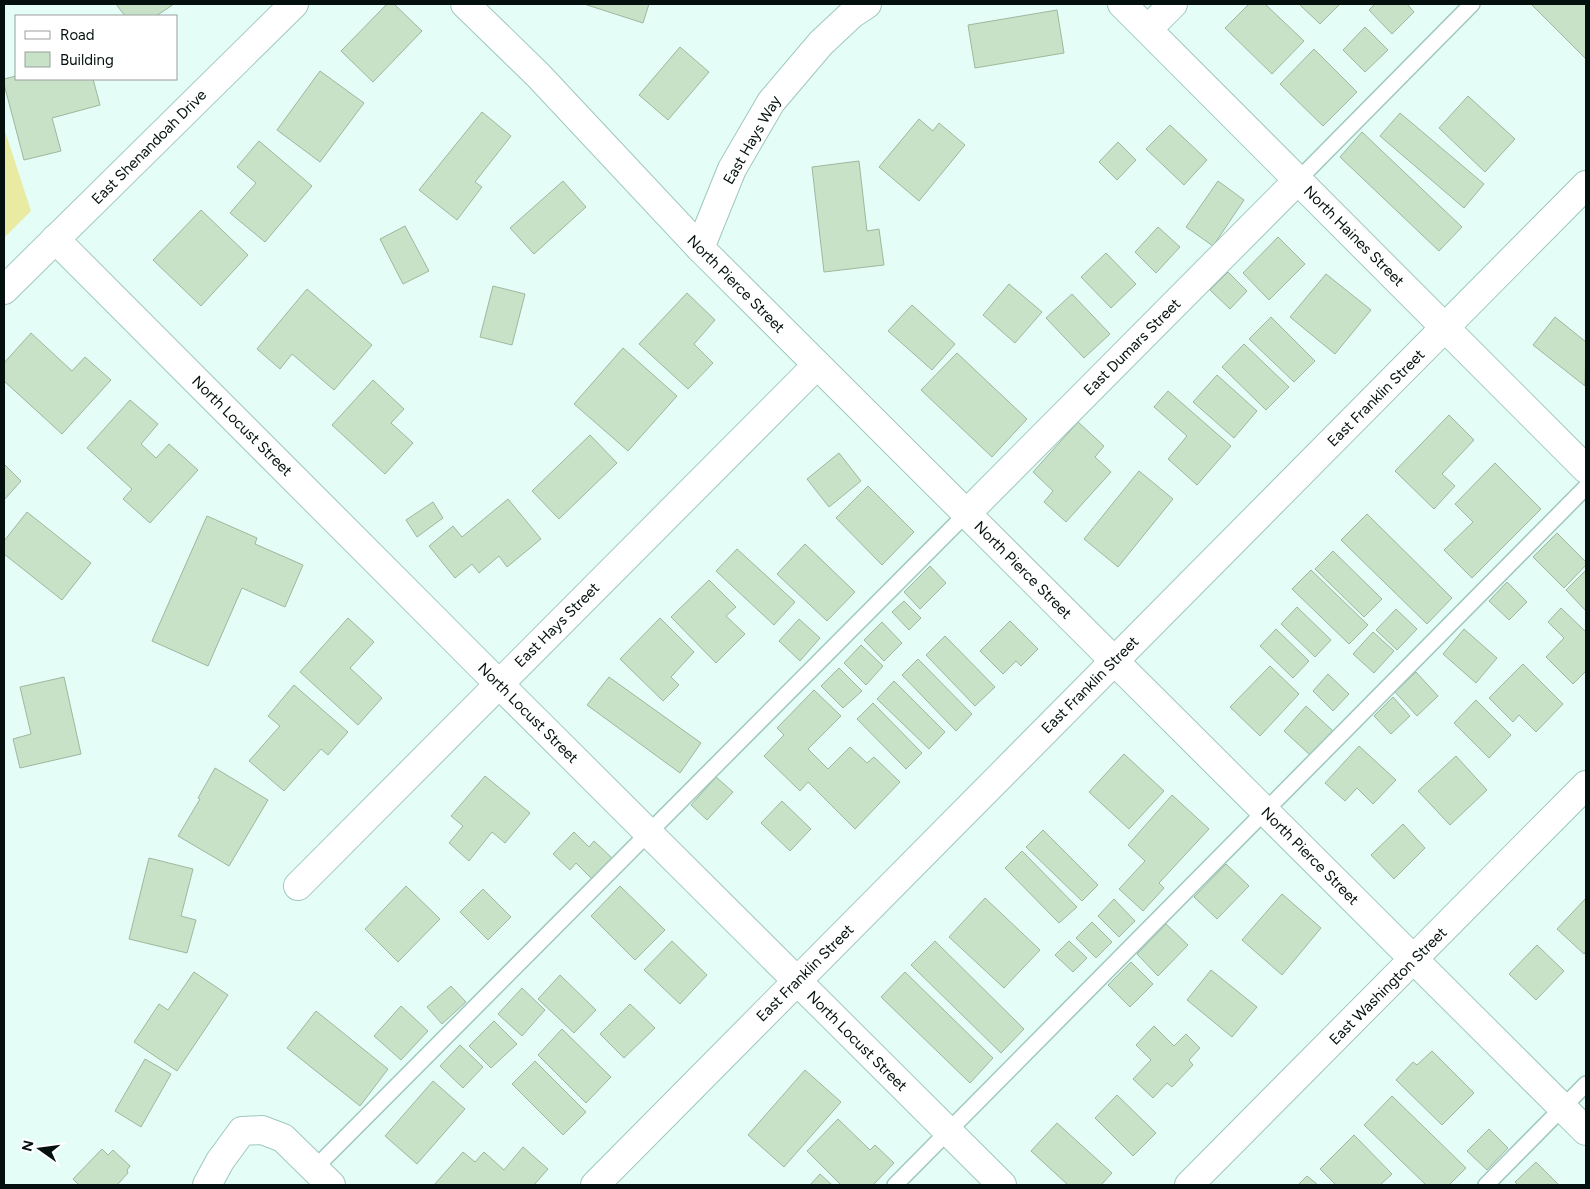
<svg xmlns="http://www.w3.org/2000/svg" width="1590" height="1189" font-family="Figtree,sans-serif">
<rect width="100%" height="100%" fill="#e4fdf7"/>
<path fill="#e9eba2" d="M4 128 31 211 4 238Z"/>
<g fill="#c8e2c7" stroke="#9eb79e">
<path d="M116 4H174L156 16H125Z"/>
<path d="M387 4H394L422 31 373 82 341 51Z"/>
<path d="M584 4H649L643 23Z"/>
<path d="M1249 4H1265L1304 41 1272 74 1225 28Z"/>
<path d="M1299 4H1340L1320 24Z"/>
<path d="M1375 4H1407L1414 12 1392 34 1369 10Z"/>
<path d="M1531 4H1586V59Z"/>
<path d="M1057 10 1064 53 975 68 968 25Z"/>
<path d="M1365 27 1388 50 1365 72 1343 50Z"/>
<path d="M680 47 709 72 668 120 639 95Z"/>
<path d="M1314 49 1357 92 1323 126 1280 84Z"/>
<path d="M320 71 364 103 320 162 277 130Z"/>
<path d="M16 76V79H93L100 105 52 118 61 151 24 160 4 84V79Z"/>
<path d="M1468 96 1515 139 1485 172 1439 128Z"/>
<path d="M482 112 511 136 475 182 482 187 457 220 419 190Z"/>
<path d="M1400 113 1484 184 1464 208 1380 136Z"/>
<path d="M919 119 933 131 939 123 965 145 919 201 879 167Z"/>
<path d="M1170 125 1207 160 1184 185 1146 149Z"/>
<path d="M1362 132 1462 227 1439 251 1340 157Z"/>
<path d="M259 141 312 186 265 242 230 213 256 183 237 167Z"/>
<path d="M1118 142 1136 160 1117 180 1099 162Z"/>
<path d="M859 161 867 231 879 229 884 265 824 272 812 167Z"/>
<path d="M563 181 586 207 534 254 510 228Z"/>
<path d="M1218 181 1244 200 1213 246 1186 227Z"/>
<path d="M201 210 248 255 201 306 153 260Z"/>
<path d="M405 226 429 271 403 284 380 239Z"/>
<path d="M1158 227 1180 247 1156 273 1135 252Z"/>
<path d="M1278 237 1305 264 1269 300 1243 273Z"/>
<path d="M1106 253 1136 284 1111 308 1081 277Z"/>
<path d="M1228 272 1247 291 1230 309 1210 290Z"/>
<path d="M1326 274 1371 310 1335 354 1290 317Z"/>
<path d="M1009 284 1042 312 1015 343 983 315Z"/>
<path d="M493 286 525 294 512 345 480 337Z"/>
<path d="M307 289 372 345 334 390 292 354 280 369 257 349Z"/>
<path d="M687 293 715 320 694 344 713 363 688 389 639 344Z"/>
<path d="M1072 294 1110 334 1084 358 1046 318Z"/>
<path d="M912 305 955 344 932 370 888 331Z"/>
<path d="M1271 317 1315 361 1294 382 1249 339Z"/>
<path d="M1555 317 1586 342 1585 386 1533 345Z"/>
<path d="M31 333 72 371 85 357 111 380 62 434 4 381V363Z"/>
<path d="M1244 344 1289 387 1266 410 1222 367Z"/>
<path d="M623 348 677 396 628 451 574 404Z"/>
<path d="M957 353 1027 419 992 457 921 390Z"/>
<path d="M1217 375 1257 411 1234 438 1193 402Z"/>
<path d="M373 380 404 409 391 423 413 443 385 474 332 425Z"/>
<path d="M1168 391 1231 446 1197 485 1168 459 1187 436 1154 407Z"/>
<path d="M130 400 158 424 141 444 156 458 169 444 198 470 150 523 123 499 132 489 87 448Z"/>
<path d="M1449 415 1474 440 1442 474 1455 486 1434 509 1395 471Z"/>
<path d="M1078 422 1104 446 1095 457 1111 472 1066 522 1044 502 1053 491 1033 472Z"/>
<path d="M590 435 617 463 559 519 532 491Z"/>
<path d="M839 453 861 481 829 507 807 479Z"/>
<path d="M1495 463 1541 509 1472 578 1444 550 1473 522 1455 504Z"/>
<path d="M4 464 21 481 4 500Z"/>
<path d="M1139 471 1173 499 1118 567 1084 539Z"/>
<path d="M868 486 914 532 882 565 836 518Z"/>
<path d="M508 499 541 539 507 567 499 556 479 573 472 564 455 578 429 546 453 526 462 537Z"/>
<path d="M433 502 443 518 417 537 406 520Z"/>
<path d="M27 512 91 563 62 600 4 554V541Z"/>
<path d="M1367 514 1452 598 1427 624 1341 540Z"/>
<path d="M207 516 257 538 255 544 303 565 285 607 242 588 208 666 152 641Z"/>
<path d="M1557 533 1586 562V565L1564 588 1533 557Z"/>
<path d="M805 544 855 592 827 621 777 574Z"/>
<path d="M737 549 795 602 774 625 716 571Z"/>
<path d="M1333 551 1382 599 1364 617 1315 569Z"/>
<path d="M930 566 946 583 920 609 904 592Z"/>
<path d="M1311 570 1368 625 1349 644 1292 589Z"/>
<path d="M1586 570V611L1566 590Z"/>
<path d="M709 580 736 607 726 616 745 634 716 663 671 617Z"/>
<path d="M1507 582 1527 602 1509 620 1489 601Z"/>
<path d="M904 601 921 618 909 630 892 612Z"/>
<path d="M1297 607 1331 640 1315 657 1281 624Z"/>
<path d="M1561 608 1586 632V671L1573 684 1546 657 1564 638 1548 622Z"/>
<path d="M1396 609 1417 629 1397 650 1376 630Z"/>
<path d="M348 618 374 642 350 668 382 698 358 725 300 672Z"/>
<path d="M660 618 694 652 671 677 679 685 663 701 620 659Z"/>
<path d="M799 619 820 638 800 661 779 641Z"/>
<path d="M1010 621 1038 649 1021 666 1016 661 1003 674 980 651Z"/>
<path d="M882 622 902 643 884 661 864 640Z"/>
<path d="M1276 629 1309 661 1293 678 1260 646Z"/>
<path d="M1464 629 1497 658 1476 683 1443 654Z"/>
<path d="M1373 632 1394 651 1374 673 1353 654Z"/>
<path d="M945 636 995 687 975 706 926 655Z"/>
<path d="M861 645 883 666 866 685 844 663Z"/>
<path d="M918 659 972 714 956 731 902 675Z"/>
<path d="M1523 664 1563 704 1536 732 1519 715 1513 722 1489 698Z"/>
<path d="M1270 666 1299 694 1260 736 1230 707Z"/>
<path d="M839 668 862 691 843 708 821 686Z"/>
<path d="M1416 672 1438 696 1417 716 1395 692Z"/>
<path d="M1328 674 1349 694 1333 711 1313 691Z"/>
<path d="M64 677 81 754 20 768 13 739 31 734 20 687Z"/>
<path d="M609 677 701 743 680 773 587 705Z"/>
<path d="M894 681 945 732 929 749 877 699Z"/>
<path d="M294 685 348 732 328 755 321 749 284 791 249 761 280 726 268 716Z"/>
<path d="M814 690 841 716 808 749 828 769 850 747 867 763 874 757 900 782 855 829 808 782 800 791 764 756 784 735 777 728Z"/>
<path d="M1393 697 1410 716 1391 734 1374 716Z"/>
<path d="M1476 700 1511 735 1489 758 1454 723Z"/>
<path d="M873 703 922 753 906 769 857 719Z"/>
<path d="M1306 706 1333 731 1310 755 1284 731Z"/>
<path d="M1359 746 1396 780 1373 804 1357 788 1345 801 1325 783Z"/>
<path d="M1124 754 1164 791 1129 829 1089 792Z"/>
<path d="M1456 756 1487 790 1450 825 1418 791Z"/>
<path d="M215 768 268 800 229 866 178 836 200 799 198 798Z"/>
<path d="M485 776 530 813 505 843 492 832 469 861 449 843 463 826 451 816Z"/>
<path d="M716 777 733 792 707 820 691 805Z"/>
<path d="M1172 795 1209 829 1159 883 1164 888 1143 911 1119 889 1145 861 1128 845Z"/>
<path d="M782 801 811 829 790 851 761 823Z"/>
<path d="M1403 824 1425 848 1394 879 1371 855Z"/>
<path d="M1043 830 1098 885 1082 901 1026 847Z"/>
<path d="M574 832 589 847 594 841 613 859 593 880 576 863 570 870 553 854Z"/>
<path d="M1022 851 1077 907 1059 923 1005 868Z"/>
<path d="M149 858 193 869 181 916 196 920 187 953 129 939Z"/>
<path d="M1226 864 1249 886 1217 919 1194 897Z"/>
<path d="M406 886 440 919 398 962 365 929Z"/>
<path d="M620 886 665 930 635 960 591 916Z"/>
<path d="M483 889 511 917 488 940 460 912Z"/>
<path d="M1282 894 1321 928 1282 975 1242 940Z"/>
<path d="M985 898 1040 950 1004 988 949 937Z"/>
<path d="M1586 898V951L1584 954 1557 929Z"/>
<path d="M1114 899 1135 921 1119 937 1098 916Z"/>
<path d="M1092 922 1112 942 1096 958 1076 938Z"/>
<path d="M1166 924 1188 945 1158 976 1137 954Z"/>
<path d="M672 941 707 975 680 1004 644 970Z"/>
<path d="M935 941 1024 1029 1001 1053 911 965Z"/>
<path d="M1069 941 1087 958 1073 972 1055 955Z"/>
<path d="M1537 945 1564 971 1536 1000 1509 974Z"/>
<path d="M1131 962 1153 984 1130 1007 1108 985Z"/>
<path d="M1211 970 1257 1007 1232 1037 1187 1000Z"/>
<path d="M194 972 228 995 177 1071 134 1042 159 1004 168 1010Z"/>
<path d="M905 972 993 1058 970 1083 881 997Z"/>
<path d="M560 975 596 1010 574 1033 538 999Z"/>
<path d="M451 986 466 1002 442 1024 427 1007Z"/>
<path d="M522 988 545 1010 522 1036 498 1014Z"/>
<path d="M630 1004 655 1028 624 1058 600 1034Z"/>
<path d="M401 1006 428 1031 401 1060 374 1036Z"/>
<path d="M316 1011 388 1069 360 1106 287 1048Z"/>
<path d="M494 1021 517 1044 491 1068 469 1046Z"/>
<path d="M1154 1026 1174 1046 1186 1034 1200 1048 1189 1060 1193 1065 1172 1087 1167 1083 1153 1098 1133 1079 1151 1060 1136 1045Z"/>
<path d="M562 1029 611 1077 586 1103 538 1055Z"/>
<path d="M460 1045 483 1067 463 1088 440 1066Z"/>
<path d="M1432 1051 1474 1093 1442 1125 1396 1080 1413 1062 1417 1065Z"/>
<path d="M145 1059 171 1074 141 1127 115 1111Z"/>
<path d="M535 1061 586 1112 563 1135 512 1084Z"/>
<path d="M805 1070 841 1102 784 1167 748 1135Z"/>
<path d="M433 1081 465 1109 417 1164 385 1136Z"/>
<path d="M1117 1095 1156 1133 1133 1156 1095 1118Z"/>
<path d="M1392 1096 1466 1168 1449 1185H1426L1364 1125Z"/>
<path d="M838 1119 870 1150 875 1145 894 1163 873 1185H841L807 1151Z"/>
<path d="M1057 1123 1112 1173 1101 1185H1068L1031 1151Z"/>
<path d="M1489 1129 1508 1148 1487 1170 1467 1151Z"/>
<path d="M1354 1135 1392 1174 1380 1185H1336L1320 1169Z"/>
<path d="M523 1147 548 1169 534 1185H434L463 1152 475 1162 484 1152 504 1170Z"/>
<path d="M102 1149 108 1155 113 1150 130 1166 127 1170 128 1173 117 1185H79L73 1179Z"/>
<path d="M1536 1162 1558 1184 1557 1185H1518L1515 1182Z"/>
<path d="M820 1174 832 1185H810Z"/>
<path d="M1307 1176 1318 1185H1298Z"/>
</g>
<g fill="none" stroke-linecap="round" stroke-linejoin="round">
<g stroke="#9fc8be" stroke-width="18">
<g id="lane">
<path d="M1298 180 1472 4"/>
<path d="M314 1169 966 514"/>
<path d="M895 1185 1586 487"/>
<path d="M1486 1185 1586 1084"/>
</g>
</g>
<g stroke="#9fc8be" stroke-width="30">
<g id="street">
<path d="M465 4 538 75 700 248 1586 1131"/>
<path d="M1122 4 1586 469"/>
<path d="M1148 29 1173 4"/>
<path d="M55 239 499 684 1002 1185"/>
<path d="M700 248 732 169 771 102 821 43 852 14 867 4"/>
<path d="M4 290 294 4"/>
<path d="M966 514 1298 180"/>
<path d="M298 886 817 365"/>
<path d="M207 1185 220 1161 242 1131 262 1130 283 1138 331 1185"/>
<path d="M595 1185 1586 185"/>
<path d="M1189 1185 1586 785"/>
</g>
</g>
<use href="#lane" stroke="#fff" stroke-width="15"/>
<use href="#street" stroke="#fff" stroke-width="28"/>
</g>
<g text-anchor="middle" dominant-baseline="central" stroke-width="4" stroke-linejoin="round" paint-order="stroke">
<g font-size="15" fill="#03100d" stroke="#fff">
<text transform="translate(752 140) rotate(-60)">East Hays Way</text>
<text transform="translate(149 147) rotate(-45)">East Shenandoah Drive</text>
<text transform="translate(1354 236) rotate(45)">North Haines Street</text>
<text transform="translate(736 284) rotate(45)">North Pierce Street</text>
<text transform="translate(1132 347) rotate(-45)">East Dumars Street</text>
<text transform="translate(1376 398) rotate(-45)">East Franklin Street</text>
<text transform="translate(242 426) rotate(45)">North Locust Street</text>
<text transform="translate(1023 570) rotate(45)">North Pierce Street</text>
<text transform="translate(557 625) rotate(-45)">East Hays Street</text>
<text transform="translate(1090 685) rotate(-45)">East Franklin Street</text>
<text transform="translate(528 713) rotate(45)">North Locust Street</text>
<text transform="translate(1310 856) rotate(45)">North Pierce Street</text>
<text transform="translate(805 973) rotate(-45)">East Franklin Street</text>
<text transform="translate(1388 986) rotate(-45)">East Washington Street</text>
<text transform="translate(857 1041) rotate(45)">North Locust Street</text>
</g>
</g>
<rect width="1590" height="1189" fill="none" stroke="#03100d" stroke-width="10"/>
<rect x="15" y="15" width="162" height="65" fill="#ffffff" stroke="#9a9f9e"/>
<rect x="25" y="31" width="25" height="8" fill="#ffffff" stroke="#9a9f9e"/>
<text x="60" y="40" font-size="15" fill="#03100d">Road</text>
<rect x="25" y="52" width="25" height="15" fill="#c8e2c7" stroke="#9a9f9e"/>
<text x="60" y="65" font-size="15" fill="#03100d">Building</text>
<g transform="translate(40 1149) rotate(284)" stroke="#ffffff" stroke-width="4" paint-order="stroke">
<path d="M0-4L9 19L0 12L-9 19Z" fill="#03100d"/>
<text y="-8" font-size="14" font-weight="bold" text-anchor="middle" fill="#03100d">N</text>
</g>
</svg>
